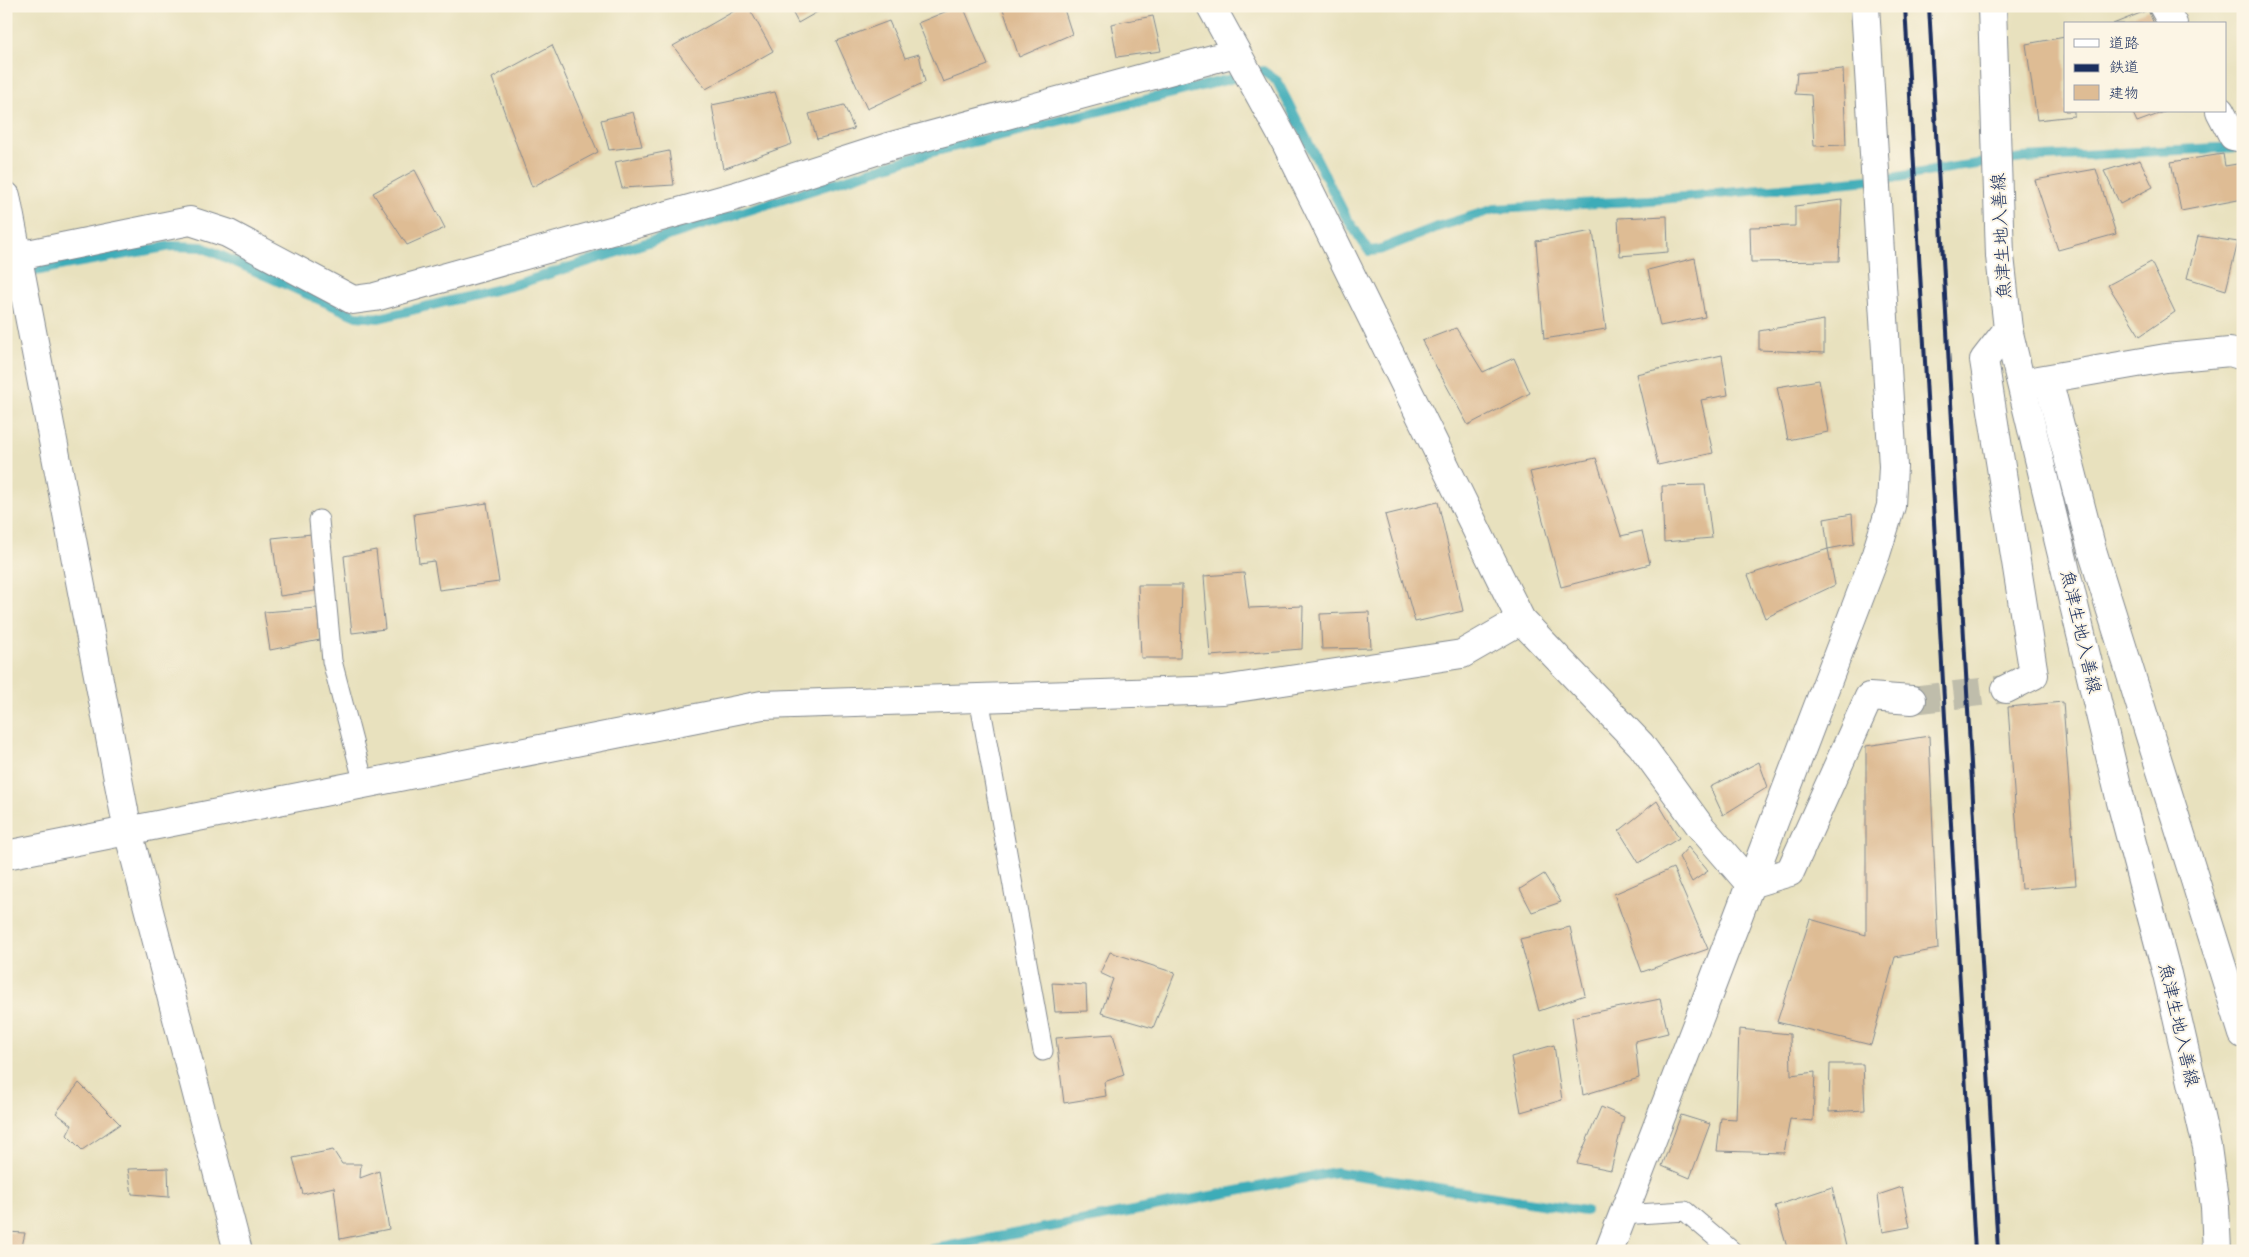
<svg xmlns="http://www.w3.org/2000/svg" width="2249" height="1257" font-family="Mynerve,'Klee One',sans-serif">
<rect width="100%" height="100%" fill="#fcf5e5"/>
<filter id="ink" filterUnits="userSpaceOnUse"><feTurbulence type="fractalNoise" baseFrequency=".02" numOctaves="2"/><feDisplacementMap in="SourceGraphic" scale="10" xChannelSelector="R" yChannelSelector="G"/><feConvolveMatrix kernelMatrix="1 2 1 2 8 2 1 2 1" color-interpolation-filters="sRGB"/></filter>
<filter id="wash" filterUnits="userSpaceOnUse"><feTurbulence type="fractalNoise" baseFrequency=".0096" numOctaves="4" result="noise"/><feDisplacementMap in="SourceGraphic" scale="20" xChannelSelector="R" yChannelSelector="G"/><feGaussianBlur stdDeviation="1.12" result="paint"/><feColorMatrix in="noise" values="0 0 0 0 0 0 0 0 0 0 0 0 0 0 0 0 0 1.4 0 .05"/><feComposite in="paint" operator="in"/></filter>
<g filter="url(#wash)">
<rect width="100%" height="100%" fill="#e8e1be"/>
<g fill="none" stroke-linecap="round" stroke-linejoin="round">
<g stroke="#3cacb8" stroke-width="10">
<path d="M6 277 64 265 171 246 202 247 356 316 379 318 511 286 928 153 1263 71 1277 81 1346 217 1369 251 1379 250 1437 227 1495 209 1650 200 1892 178 1955 167 2023 158 2238 147"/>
<path d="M924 1251 1336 1172 1585 1211"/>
</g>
</g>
<g id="blocks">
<g fill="#debc94">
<path d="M743 6H748L773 51 706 89 673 46Z"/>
<path d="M789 6H828L798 23Z"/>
<path d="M959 6H963L988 65 943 82 918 23Z"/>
<path d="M1002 6H1063L1072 34 1019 57Z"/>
<path d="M2148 10 2154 24H2113Z"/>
<path d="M1153 16 1161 51 1117 57 1111 24Z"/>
<path d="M889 21 905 58 919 54 925 82 867 109 836 41Z"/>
<path d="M2065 37V111H2074V116L2037 120 2026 44Z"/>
<path d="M552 45 598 152 532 187 492 78Z"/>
<path d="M1843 69 1846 145 1814 146 1811 95 1795 94 1797 73Z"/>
<path d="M775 92 792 144 723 169 712 105Z"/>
<path d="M844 105 854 129 817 139 809 114Z"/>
<path d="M2132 111H2167L2137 122Z"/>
<path d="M633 112 642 146 609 150 601 120Z"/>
<path d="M669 151 674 185 622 188 615 162Z"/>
<path d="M2223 154 2225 166 2243 163V199L2181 211 2171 162Z"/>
<path d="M2140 160 2153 187 2120 204 2104 171Z"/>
<path d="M2096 169 2116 234 2058 250 2035 180Z"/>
<path d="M415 170 445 228 407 245 373 193Z"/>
<path d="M1842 200 1839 261 1751 262 1750 227 1795 226V206Z"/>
<path d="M1667 216 1668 252 1620 256 1618 218Z"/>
<path d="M1593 231 1606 329 1544 339 1536 241Z"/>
<path d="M2198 236 2238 242 2226 290 2187 278Z"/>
<path d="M1695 258 1705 317 1660 326 1648 270Z"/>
<path d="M2151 262 2175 312 2140 336 2108 285Z"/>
<path d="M1824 320V353L1759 350V331Z"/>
<path d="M1456 328 1483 372 1514 358 1530 393 1468 425 1422 341Z"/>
<path d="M1722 355 1728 395 1701 400 1713 453 1658 465 1636 374Z"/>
<path d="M1819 380 1828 432 1788 440 1777 387Z"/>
<path d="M1596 458 1621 536 1642 531 1650 564 1561 587 1530 472Z"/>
<path d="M1705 485 1712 538 1664 542 1662 486Z"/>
<path d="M1438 502 1463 611 1415 622 1385 515Z"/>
<path d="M487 503 499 582 439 590 434 561 419 563 414 514Z"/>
<path d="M1852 514 1854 544 1828 549 1824 519Z"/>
<path d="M312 534 315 591 280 596 272 538Z"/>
<path d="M1828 549 1835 585 1765 618 1748 575Z"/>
<path d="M376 550 385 629 352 633 344 556Z"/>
<path d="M1244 573 1249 608 1303 606 1302 649 1210 656 1204 576Z"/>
<path d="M1138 585H1182L1180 658H1141Z"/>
<path d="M317 608 320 640 270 650 264 612Z"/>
<path d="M1369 612 1371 648 1322 649 1320 614Z"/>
<path d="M2063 702 2076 885 2021 889 2008 707Z"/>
<path d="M1929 736 1938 949 1895 957 1871 1045 1777 1022 1810 919 1866 935V746Z"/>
<path d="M1759 762 1768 787 1723 815 1710 787Z"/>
<path d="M1657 801 1679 838 1639 863 1619 831Z"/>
<path d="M1688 847 1708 871 1692 882 1679 857Z"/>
<path d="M1673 868 1708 949 1642 972 1614 894Z"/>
<path d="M1544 874 1561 902 1532 912 1520 889Z"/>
<path d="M1570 927 1585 995 1539 1011 1520 939Z"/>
<path d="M1110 952 1175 973 1153 1028 1101 1013 1113 979 1100 973Z"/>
<path d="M1052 983 1086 985 1087 1011 1055 1012Z"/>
<path d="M1660 999 1668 1033 1635 1041 1639 1078 1583 1095 1572 1017Z"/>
<path d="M1739 1029 1790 1034 1791 1075 1815 1072 1813 1121 1790 1119 1784 1153 1717 1151 1721 1118 1736 1119Z"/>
<path d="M1113 1034 1124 1075 1104 1082 1106 1096 1064 1103 1056 1038Z"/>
<path d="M1554 1045 1562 1100 1521 1112 1511 1057Z"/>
<path d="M1830 1064H1863L1865 1110 1829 1112Z"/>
<path d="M79 1083 120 1124 82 1150 67 1135 72 1125 56 1113Z"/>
<path d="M1601 1107 1624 1117 1611 1170 1577 1163Z"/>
<path d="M1681 1115 1710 1124 1690 1178 1662 1166Z"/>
<path d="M333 1150 342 1164H361L360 1178 379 1171 389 1229 340 1239 334 1187 303 1194 293 1158Z"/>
<path d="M168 1168 169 1197 132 1194 128 1169Z"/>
<path d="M1832 1187 1847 1251H1788L1775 1206Z"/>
<path d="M1902 1187 1910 1227 1883 1232 1878 1195Z"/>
<path d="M6 1232 25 1233 21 1251H6Z"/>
</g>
</g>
</g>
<g filter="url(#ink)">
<use href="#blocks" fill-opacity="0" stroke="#82888e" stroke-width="1"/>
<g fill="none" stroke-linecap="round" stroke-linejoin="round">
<path stroke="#bfbdab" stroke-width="28" stroke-dasharray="28 14" stroke-linecap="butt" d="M1912 700 2006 689"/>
<g stroke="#82888e" stroke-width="21">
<g id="lane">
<path d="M319 520 332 661 364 784"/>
<path d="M979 698 1043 1051"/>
<path d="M1622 1215 1685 1211 1732 1251"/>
</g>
</g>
<g stroke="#82888e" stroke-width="30">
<g id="street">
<path d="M1211 6 1286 143 1521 620 1641 745 1700 826 1750 884 1790 872 1869 697 1912 700"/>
<path d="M2163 6 2173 24"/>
<path d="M2220 111 2233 136 2243 138"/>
<path d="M18 256 190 221 227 233 353 300 375 297 736 196 888 147 1235 53"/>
<path d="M2048 379 2092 550 2243 1034"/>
<path d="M2006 689 2034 675 1984 360 2008 329"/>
<path d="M6 855 762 705 1223 690 1462 654 1521 620"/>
<path d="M1609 1251 1705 1003 1876 554 1891 506 1893 466 1865 6"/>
</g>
</g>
<g stroke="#82888e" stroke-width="30">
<g id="secondary">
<path d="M6 196 128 831 238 1251"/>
<path d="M2022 383 2166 358 2230 352 2243 356"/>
</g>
</g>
<g stroke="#82888e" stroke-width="30">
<path id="primary" d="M1992 6 2000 256 2008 329 2121 802 2167 974 2207 1147 2215 1207 2217 1251"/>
</g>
<use href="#lane" stroke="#fff" stroke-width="19"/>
<use href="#street" stroke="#fff" stroke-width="28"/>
<use href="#secondary" stroke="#fff" stroke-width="28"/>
<use href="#primary" stroke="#fff" stroke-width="28"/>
<g stroke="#1b2f5e" stroke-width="4">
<path d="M1905 6 1975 1251"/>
<path d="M1929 6 1998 1251"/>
</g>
</g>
</g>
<g text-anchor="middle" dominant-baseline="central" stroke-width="4" stroke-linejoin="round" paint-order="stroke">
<g font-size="18" fill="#1b2f5e" stroke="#fcf5e5">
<text transform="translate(2002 236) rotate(-93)">魚津生地入善線</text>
<text transform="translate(2080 632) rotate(77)">魚津生地入善線</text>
<text transform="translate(2178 1025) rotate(77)">魚津生地入善線</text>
</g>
</g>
<rect width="2249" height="1257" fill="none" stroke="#fcf5e5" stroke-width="25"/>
<rect x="2064" y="22" width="162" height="90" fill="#fcf5e5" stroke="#a2a6af"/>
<rect x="2074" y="39" width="25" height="8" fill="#ffffff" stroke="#a2a6af"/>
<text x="2109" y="48" font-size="15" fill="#1b2f5e">道路</text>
<rect x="2074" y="64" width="25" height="8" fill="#1b2f5e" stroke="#a2a6af"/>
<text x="2109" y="72" font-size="15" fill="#1b2f5e">鉄道</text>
<rect x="2074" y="85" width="25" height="15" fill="#debc94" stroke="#a2a6af"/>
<text x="2109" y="98" font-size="15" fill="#1b2f5e">建物</text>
</svg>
